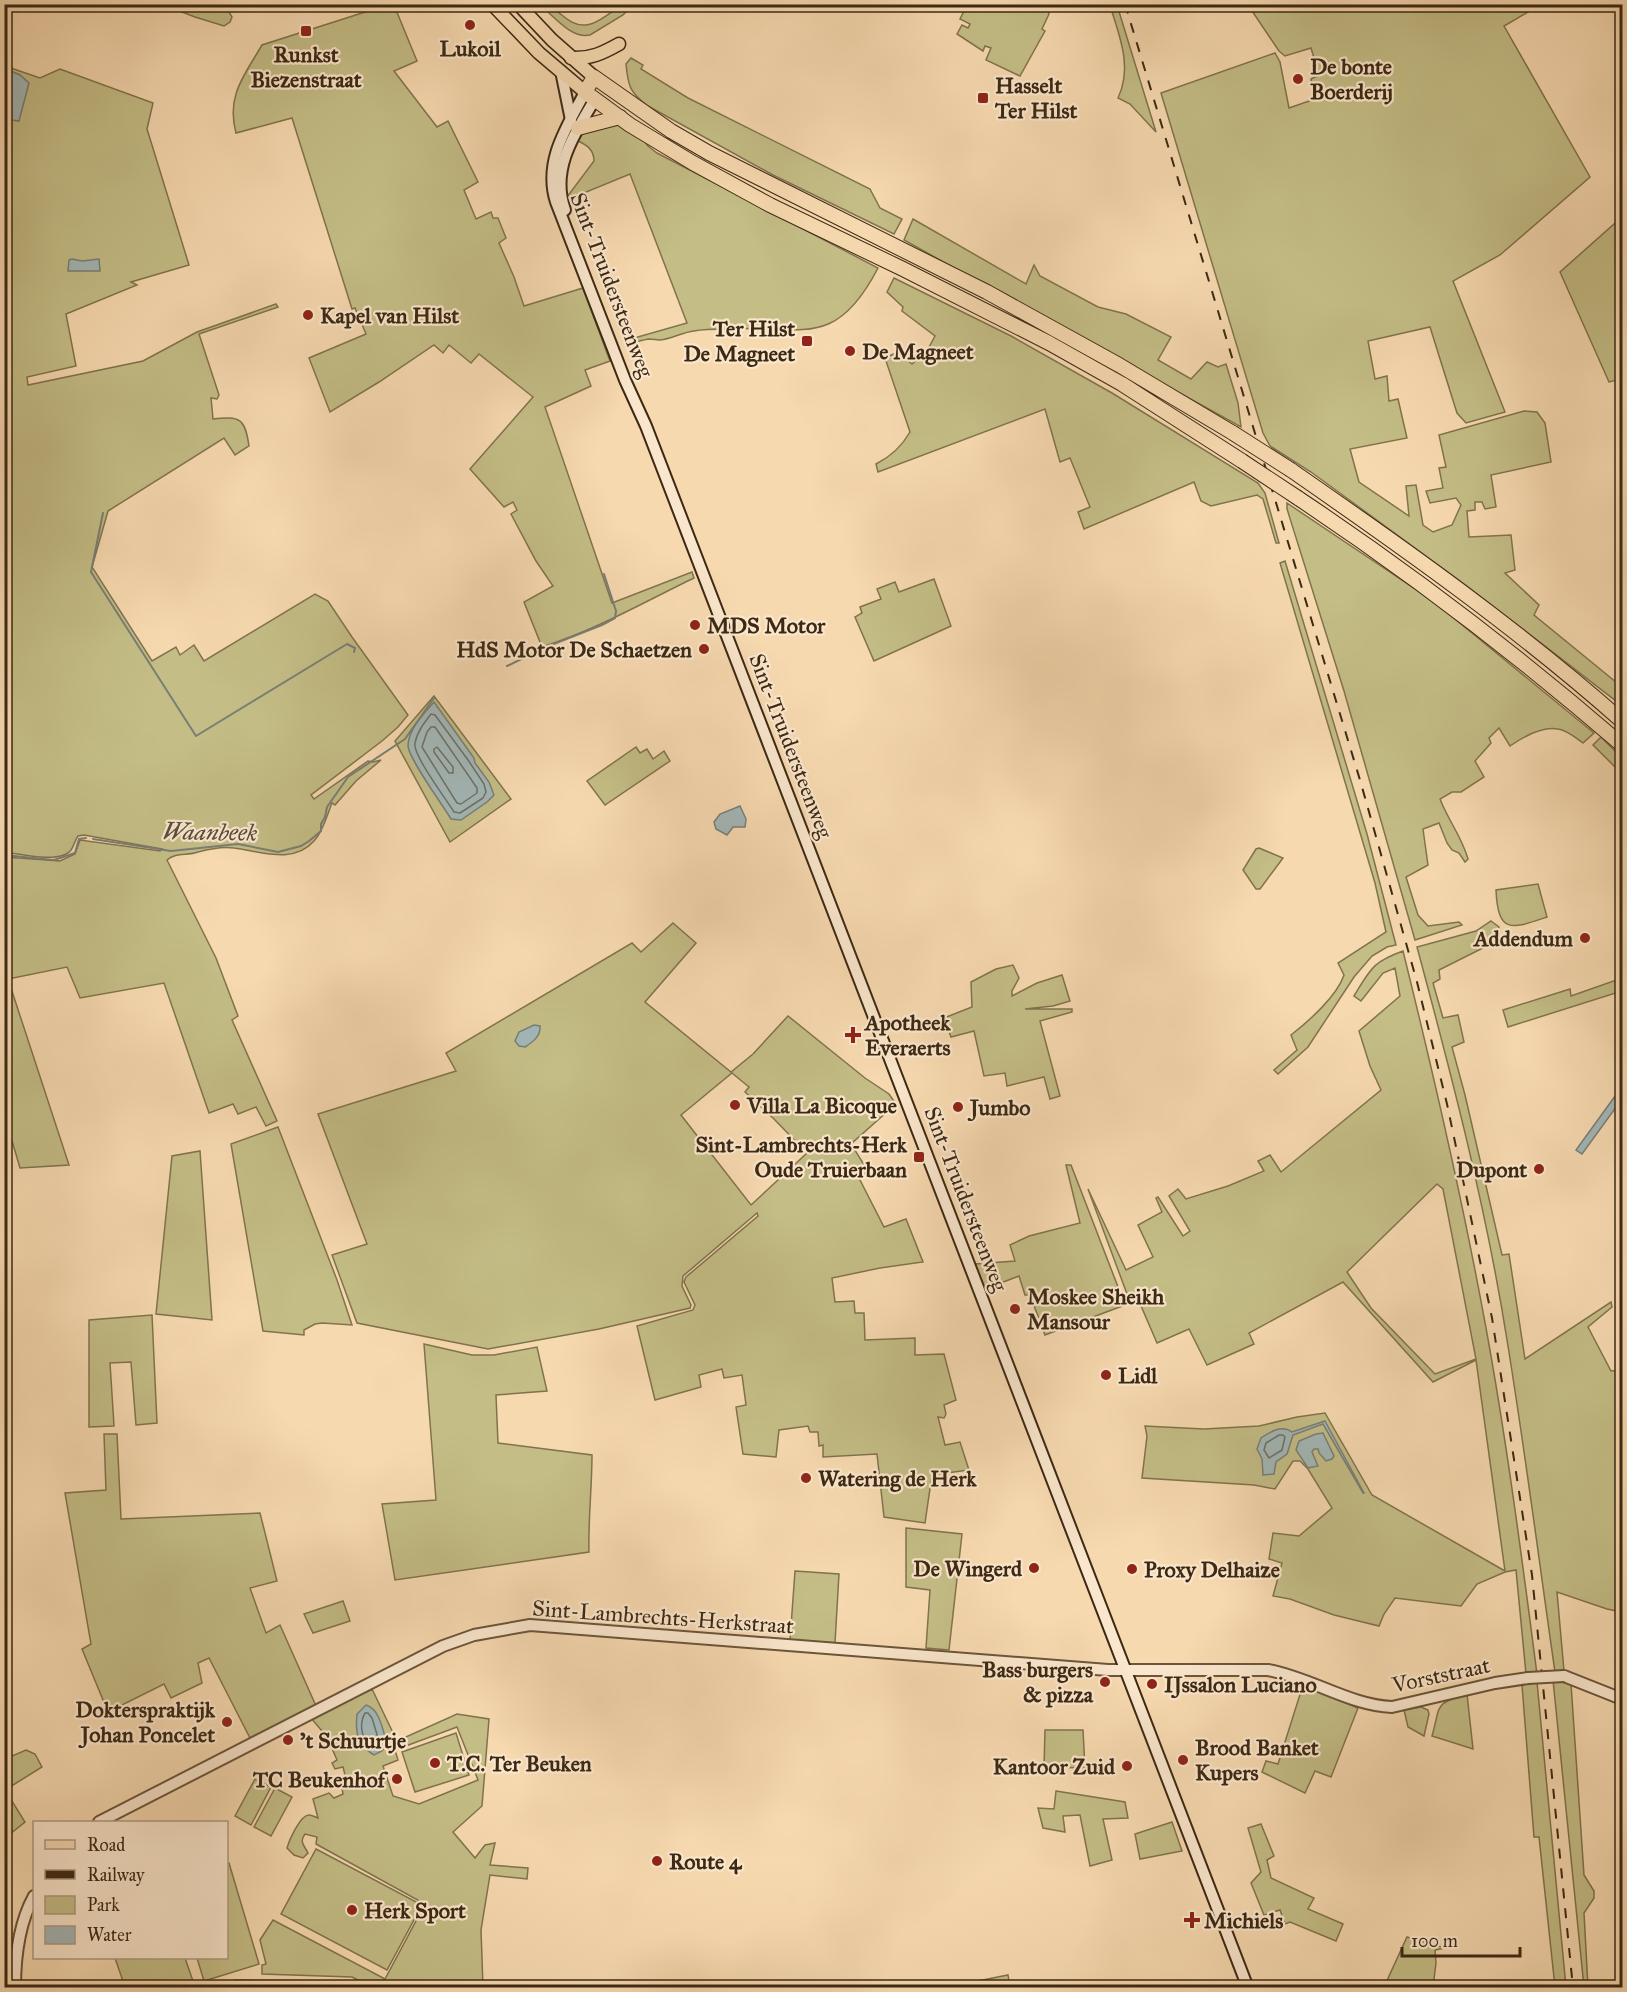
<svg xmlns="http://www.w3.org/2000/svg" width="1627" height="1992" font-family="'IM FELL Great Primer',serif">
<rect width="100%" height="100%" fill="#f7d9b0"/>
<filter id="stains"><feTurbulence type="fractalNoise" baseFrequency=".00333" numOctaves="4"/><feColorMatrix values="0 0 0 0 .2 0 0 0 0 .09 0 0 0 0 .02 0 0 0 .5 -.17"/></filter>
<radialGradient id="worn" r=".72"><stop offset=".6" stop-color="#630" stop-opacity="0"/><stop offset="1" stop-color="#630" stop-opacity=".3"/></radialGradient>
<g fill="#c4bd86" stroke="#80734d" stroke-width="1.5" fill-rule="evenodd">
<path d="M164 5H225L232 17 230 22 224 26 195 17Z"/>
<path d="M387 5H394L417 61 394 71 437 127 448 121 478 182 464 190 476 219 491 212 493 218H498L506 238 499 243 514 277 524 306 583 288 610 361 585 370 591 386 545 407 612 603 692 572 694 578C644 602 596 630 542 647L524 602 553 586 536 561 511 514 517 510 513 502 504 507 470 469 533 397 479 354 471 363 449 345 443 353 434 345 379 382 330 412 309 358 366 334 355 308 352 309 292 118 236 133C226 96 244 76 262 45Z"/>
<path d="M540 5C558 4 566 27 586 25 602 24 614 4 633 5L623 15 590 35C571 39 554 16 540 5Z"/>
<path d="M962 5H1046L1049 14 1042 29 1045 31 1020 76 986 60 991 48 985 46 983 51 957 34 962 25 968 28 970 24 960 19 966 7Z"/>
<path d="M1110 5H1117L1156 132 1130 104 1118 98C1133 66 1119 36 1110 5Z"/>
<path d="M1248 5H1540L1504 26 1590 177 1500 255 1453 281 1505 412 1466 423 1457 413 1430 327 1368 341 1375 379 1387 376 1389 401 1398 399 1407 438 1350 449 1359 482 1409 516 1406 486 1416 485 1423 525 1433 532 1452 525 1461 505 1456 498 1430 503 1426 491 1443 488 1439 468 1446 467 1439 435 1524 411 1537 412 1545 423 1551 462 1491 475 1496 507 1485 509 1482 502H1475V510L1467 511 1469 537 1511 535 1515 570 1505 573 1539 605 1534 615 1622 687V700L1620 704 1467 586 1311 472 1270 446 1263 433 1161 93 1275 53 1280 62 1289 108 1315 99 1311 79 1319 75 1311 48 1285 56 1279 51Z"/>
<path d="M631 58 643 65 641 69 688 98 870 189 880 208 902 219 894 234 773 175 648 106C630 93 628 86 626 64Z"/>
<path d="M5 66 40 78 60 69 153 103 147 129 189 265 131 282 137 285 66 314 76 366 27 377 28 385 143 361 197 332 276 304 278 307 199 334 219 395 217 399 211 398 213 419C240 416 245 418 249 446L235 455 224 438 108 511 92 567 152 661 176 647 180 655 194 645 204 661 315 594 328 601 352 637 408 715 398 727 382 741 311 795 314 799 368 761 373 762 381 760 356 781 335 805 332 803C327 815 323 832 314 841 293 865 260 851 234 848 222 846 209 849 198 852 187 856 176 852 167 860L216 958 238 1016 232 1020 277 1121 266 1126 256 1107 238 1114 233 1104 209 1113 164 983 80 998 67 967 8 979 69 1165 20 1168 5 1117V857L60 861 75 854 80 840 160 851 162 849 84 835 78 836C75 840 74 846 71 850 61 864 20 854 5 852L4 119 19 121 20 75 5 69Z"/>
<path d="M621 124 641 137 648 146 657 153 878 268C835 351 802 325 726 329 716 329 704 329 694 331 683 332 669 340 659 340 656 340 653 339 649 339 642 340 634 343 627 344V340L687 323 630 174 567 200V197L594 161C594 150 587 145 578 141L584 131Z"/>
<path d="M1622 217V379L1609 382 1560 272Z"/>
<path d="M913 219 1026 284 1034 265 1040 276 1098 307 1126 314 1171 337 1158 360 1191 379 1207 362 1218 367 1226 364 1238 403 1241 427 904 240Z"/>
<path d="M894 278 1011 336 1112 393 1258 483 1265 493 1279 543H1276L1263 499 1257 495 1211 506 1201 501 1194 482 1084 529 1078 512 1090 507 1070 458 1060 462 1045 409 878 472 876 464C890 457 902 446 910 432L885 358 898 352 912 364 928 349 935 336 902 311 903 307 887 292Z"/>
<path d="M1287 503 1433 601 1594 733 1583 743C1576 738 1567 730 1558 729 1542 726 1523 737 1510 746L1499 728 1489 738 1491 743 1475 761 1484 777 1461 792H1452L1440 799C1448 820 1462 837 1468 859L1465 862 1459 853 1452 850 1447 843 1439 823 1423 829 1428 865 1406 877 1418 915 1428 926 1459 922 1462 925 1415 940 1344 691 1287 509Z"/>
<path d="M1285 561 1367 834 1396 945 1387 947 1372 956 1354 977 1308 1047 1278 1074 1274 1070 1297 1050 1291 1035C1309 1021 1337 996 1344 975L1338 963 1386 932 1375 883 1280 563Z"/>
<path d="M934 579 951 626 874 661 855 617 862 613 860 607 881 599 877 589 895 582 899 592Z"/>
<path d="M434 696 511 799 450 842 395 741Z"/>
<path d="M1601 737 1622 758V774L1593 745Z"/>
<path d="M636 747 640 753 647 749 653 759 664 751 670 761 605 805 587 781Z"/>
<path d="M1259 848 1283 858 1260 889H1256L1243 870 1256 849Z"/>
<path d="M1538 884 1547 917C1512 929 1498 935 1496 890Z"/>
<path d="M1491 921 1499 927 1493 943 1439 970 1440 979 1433 983 1443 1018 1458 1015 1464 1042 1452 1047 1465 1095 1502 1255 1509 1254 1525 1359 1611 1302 1612 1307 1588 1327 1611 1371 1622 1370V1612L1607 1609 1557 1592 1564 1671 1555 1672C1539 1561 1525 1450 1507 1340 1486 1207 1452 1077 1417 947L1476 931Z"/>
<path d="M673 923 696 943 645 1002 731 1072 753 1054 788 1016 865 1078 889 1094 896 1104 851 1144 868 1171 859 1178 884 1227 906 1219 923 1262 880 1268 832 1278 835 1302 854 1301 855 1313H864L865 1340 915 1338V1355L944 1354 956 1400 944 1405 946 1414 944 1418 938 1417 945 1445 960 1442 969 1470 932 1475 925 1523 884 1517 877 1454 823 1457V1445L819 1446 818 1432H810L808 1426 779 1430 776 1457 743 1454 736 1407 746 1405 742 1375 724 1378 722 1369 699 1375 701 1387 655 1400 637 1326 693 1310 695 1305 684 1282 686 1277 758 1216 757 1213 683 1276 682 1286 691 1305 690 1308 599 1329 488 1349 357 1323 332 1255 367 1244 318 1114 456 1071 446 1053 632 943 641 952ZM732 1073 749 1087 745 1092 774 1119 807 1153 751 1205 681 1115Z"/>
<path d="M1403 951C1434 1076 1463 1202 1486 1328 1507 1443 1522 1559 1537 1674H1526L1516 1570 1505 1572 1477 1584 1461 1606 1395 1598 1384 1614 1379 1626 1334 1615 1290 1599 1273 1596 1282 1563 1269 1559 1273 1533 1299 1536 1332 1508 1308 1469 1300 1461H1293L1275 1489 1254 1485 1142 1478 1147 1436 1145 1426 1204 1429 1259 1426 1297 1417 1325 1413 1372 1495 1505 1571 1476 1360 1433 1382 1343 1282 1249 1333 1254 1344 1207 1365 1189 1329 1157 1343 1138 1299 1130 1302 1088 1189 1126 1270 1153 1257 1138 1225 1162 1212 1156 1198 1158 1197 1183 1236 1190 1231 1169 1196 1178 1189 1186 1199 1228 1186 1264 1171 1258 1161 1270 1155 1281 1172 1381 1090 1370 1066 1359 1031 1400 996 1395 968 1383 973 1361 1001 1354 996C1370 970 1372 962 1403 951ZM1437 1184 1443 1189 1476 1359 1435 1374 1371 1308 1347 1272Z"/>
<path d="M1013 965 1019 978 1012 991V996L1037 983 1062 975 1070 1001 1053 1006 1025 1009H1072V1012L1040 1021 1060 1096 1050 1099 1044 1077 1007 1086 1005 1073 984 1076 974 1031 951 1037 944 1018 972 1007 971 982 996 969Z"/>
<path d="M1622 978V991L1508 1027 1503 1010 1570 989 1571 996Z"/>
<path d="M278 1127 337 1280 352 1325 322 1323 315 1324 304 1330V1335L263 1331 231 1144Z"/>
<path d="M200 1151 212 1320 156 1314 172 1156Z"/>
<path d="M1066 1165H1071L1125 1305 1045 1335 1030 1295H1025L1019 1276 985 1289 975 1264 1015 1261 1010 1245 1029 1236 1080 1223Z"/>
<path d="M152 1315 157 1423 136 1425 131 1362 110 1363 114 1426 89 1427V1320Z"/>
<path d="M424 1344 472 1355H494L537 1347 547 1391 496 1395 498 1443 592 1455C592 1488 588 1520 589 1552L395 1580 382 1504 436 1500Z"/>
<path d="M104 1434H117L121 1519 260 1513 277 1581 250 1588 266 1633 280 1625 316 1706 250 1738 209 1658 198 1663 202 1683 171 1698 164 1684 108 1712 82 1649 91 1644 65 1493 106 1490Z"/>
<path d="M906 1528 962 1534 949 1650 926 1648 930 1590 906 1587Z"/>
<path d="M795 1571 839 1574 835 1643 790 1640Z"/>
<path d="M343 1601 350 1621 313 1633 304 1614Z"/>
<path d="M1553 1680H1561L1571 1684 1584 1875 1594 1891V1898L1584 1913 1588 1987H1584Z"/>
<path d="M1537 1682 1566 1987H1555L1539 1837H1534L1522 1685Z"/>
<path d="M1303 1685 1358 1708 1331 1777 1315 1771 1305 1793 1262 1772 1266 1761 1278 1764Z"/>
<path d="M372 1689 397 1741 457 1714 489 1719 482 1806 453 1832 475 1858 485 1845 495 1843 490 1865 528 1868 527 1879 490 1875 481 1930 483 1987H361L358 1986V1980L352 1977 262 1974V1965L266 1964 260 1940 273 1920 385 1979 425 1904 316 1844 317 1837 305 1834C299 1842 304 1845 308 1853L303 1858 294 1855 287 1848C289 1841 300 1815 309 1815 312 1815 315 1817 318 1818L313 1799 329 1793 334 1798 343 1794 342 1788 348 1787 343 1767 335 1769 332 1763 337 1760 327 1737 311 1718ZM457 1727 478 1780 419 1804 393 1796 383 1766 398 1760 395 1750Z"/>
<path d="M1467 1694 1473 1749 1432 1736C1441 1705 1433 1704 1467 1694Z"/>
<path d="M1421 1707 1428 1710 1429 1714 1424 1736 1408 1727 1404 1710Z"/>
<path d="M1045 1730H1083L1085 1768 1044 1767Z"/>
<path d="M456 1733 469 1775 415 1792 402 1752Z"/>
<path d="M26 1750 35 1754 42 1767 5 1790 25 1822 5 1838V1759Z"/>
<path d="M255 1779 271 1787 251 1825 235 1816Z"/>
<path d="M275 1788 292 1797 271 1836 254 1827Z"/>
<path d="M1056 1791 1125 1802 1128 1818 1103 1819 1112 1860 1090 1866 1080 1815 1063 1816 1065 1832 1043 1828 1038 1808 1054 1809Z"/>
<path d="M1172 1822 1182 1851 1140 1859 1135 1834Z"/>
<path d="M1261 1824 1274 1856 1267 1860 1271 1878 1314 1898 1308 1909 1343 1924 1336 1941 1290 1922 1285 1924 1280 1910 1264 1915 1251 1883 1261 1872 1248 1828Z"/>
<path d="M316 1849 422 1905 387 1970 281 1914Z"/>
<path d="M227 1863H229L259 1964 204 1981 197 1958H226Z"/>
<path d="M1407 1937 1445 1948 1435 1950 1436 1963 1433 1987H1384Z"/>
<path d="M115 1958H185L195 1987H125Z"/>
<path d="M1008 1975 1010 1987H948Z"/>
<path d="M235 1980 353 1981V1987H235Z"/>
</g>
<g fill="#a2b7b7" stroke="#797e76" stroke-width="1.5">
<path d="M5 69 20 75 29 83 19 121 5 119Z"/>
<path d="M72 259 82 261 99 259 100 271H68L69 260Z"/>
<path d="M434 702 474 758 475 763 489 782 494 795 487 802 461 820 451 819C442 804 409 759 408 746 408 730 424 713 434 702Z"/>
<path d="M740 806 746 819 745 827H733L727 835 716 829 714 822 720 814Z"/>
<path d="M534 1025 540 1026C541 1036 533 1042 525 1047L519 1046 515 1041 519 1032Z"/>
<path d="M1622 1083V1099L1582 1154 1576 1150 1618 1092Z"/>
<path d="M1325 1421 1364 1493H1363L1323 1424 1293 1435 1287 1454 1276 1462 1274 1474 1263 1475 1262 1459 1257 1449 1261 1438C1270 1432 1282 1424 1292 1432Z"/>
<path d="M1323 1433 1334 1456 1332 1459 1326 1461 1319 1453 1318 1449H1314L1312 1452 1318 1466 1308 1468 1296 1450 1299 1441 1316 1434Z"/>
<path d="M366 1705C380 1709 383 1731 387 1744L382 1751 374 1755C357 1745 355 1732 357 1714Z"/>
</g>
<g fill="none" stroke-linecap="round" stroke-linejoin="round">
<g stroke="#6f7066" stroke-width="1.5">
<path d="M431 714 435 715 468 760 484 784 486 792 483 798 460 813 454 812C446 799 412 754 415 743 417 732 424 723 431 714Z"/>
<path d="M431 727H435L477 788V793L461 804 457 803 422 747 427 732Z"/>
<path d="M437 747 453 767V773H449L434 752V749Z"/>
<path d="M1279 1435H1283L1285 1437 1282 1450 1269 1458 1264 1450 1266 1443Z"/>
<path d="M365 1713H368L372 1718 379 1741V1744L375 1748C362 1743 358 1725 365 1713Z"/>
</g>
<g stroke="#797e76" stroke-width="2">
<path d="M103 513 91 572 196 736 347 644 355 648 354 652"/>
<path d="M507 666 546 647 602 625 615 618 616 611 604 574"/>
<path d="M93 839 171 851 238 844 278 852 301 846 309 841 321 831V824L325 817 327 807 348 777 405 739 434 698"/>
<path d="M4 855 54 860 75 853 79 839 86 838"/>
</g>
<g stroke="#6b553b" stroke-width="14">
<g id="tertiary">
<path d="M1564 1676 1622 1699"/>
<path d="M99 1822 443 1646 474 1635 530 1625 1108 1670H1268C1312 1678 1349 1705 1392 1707L1495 1683 1528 1678"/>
<path d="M15 1988C15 1957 19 1923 34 1896"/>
</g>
</g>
<g stroke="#3c2914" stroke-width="14">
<g id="secondary">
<path d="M561 71 571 120"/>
<path d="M585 92C567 127 543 161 556 202L625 380 646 426 1248 1988"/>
<path d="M565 210C550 169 575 133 595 99"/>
</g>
</g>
<g stroke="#3c2914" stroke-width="15">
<g id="primary">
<path d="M492 4 539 53 585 92"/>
<path d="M518 4 552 40 594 77"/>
<path d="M571 58C591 59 603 53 619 44"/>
</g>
</g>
<g stroke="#3c2914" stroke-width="16">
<g id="trunk">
<path d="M578 128 620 117"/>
<path d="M1233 433 1119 365 987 292 709 153 671 131 594 77 585 92 630 125 693 163 770 205 903 269 1049 343 1122 384 1242 461"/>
<path d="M1291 470C1405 549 1518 629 1622 721"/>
<path d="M1298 498C1412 574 1519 656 1622 745"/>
</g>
</g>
<use href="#tertiary" stroke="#fae6cc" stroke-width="10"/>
<use href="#secondary" stroke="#fae6cc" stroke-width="10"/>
<use href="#primary" stroke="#f7d9b0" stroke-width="12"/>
<use href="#trunk" stroke="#f7d9b0" stroke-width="14"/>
<path stroke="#3c2914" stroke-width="2" stroke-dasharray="10 10" stroke-linecap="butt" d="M1125 4 1360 780 1417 982 1447 1104 1492 1318 1532 1575 1573 1988"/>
<g stroke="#6b553b" stroke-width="14" stroke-linecap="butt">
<path id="tertiary-bridge" d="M1528 1678 1564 1676"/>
</g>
<g stroke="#3c2914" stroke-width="16" stroke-linecap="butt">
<g id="trunk-bridge">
<path d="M1233 433 1291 470"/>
<path d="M1242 461 1298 498"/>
</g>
</g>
<use href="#tertiary-bridge" stroke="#fae6cc" stroke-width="10"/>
<use href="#trunk-bridge" stroke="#f7d9b0" stroke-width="14"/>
</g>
<g fill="#8f2418" stroke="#fae6cc" stroke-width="2">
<circle cx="470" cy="25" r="6"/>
<rect x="300" y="25" width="12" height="12" rx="3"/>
<circle cx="1298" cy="79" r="6"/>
<rect x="977" y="92" width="12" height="12" rx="3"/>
<circle cx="308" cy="315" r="6"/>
<rect x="801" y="335" width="12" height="12" rx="3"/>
<circle cx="850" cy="351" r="6"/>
<circle cx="695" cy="625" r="6"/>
<circle cx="704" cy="649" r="6"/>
<circle cx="1585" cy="938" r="6"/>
<path d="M850 1026h6v6h6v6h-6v6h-6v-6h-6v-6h6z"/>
<circle cx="735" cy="1105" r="6"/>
<circle cx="958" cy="1107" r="6"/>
<rect x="913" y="1151" width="12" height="12" rx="3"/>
<circle cx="1539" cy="1169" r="6"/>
<circle cx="1015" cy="1309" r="6"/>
<circle cx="1106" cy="1375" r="6"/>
<circle cx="806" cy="1478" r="6"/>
<circle cx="1034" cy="1568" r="6"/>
<circle cx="1132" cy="1569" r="6"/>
<circle cx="1105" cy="1682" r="6"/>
<circle cx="1152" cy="1684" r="6"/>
<circle cx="227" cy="1722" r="6"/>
<circle cx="288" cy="1740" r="6"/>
<circle cx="1183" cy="1760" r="6"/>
<circle cx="435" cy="1763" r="6"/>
<circle cx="1127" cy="1766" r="6"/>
<circle cx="397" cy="1779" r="6"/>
<circle cx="657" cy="1861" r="6"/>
<circle cx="352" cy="1910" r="6"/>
<path d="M1189 1911h6v6h6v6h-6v6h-6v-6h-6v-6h6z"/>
</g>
<g text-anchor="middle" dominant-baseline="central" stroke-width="4.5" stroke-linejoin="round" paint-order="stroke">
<g font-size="22" font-weight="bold" fill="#3c2914" stroke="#fae6cc" text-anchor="start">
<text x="470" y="48" text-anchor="middle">Lukoil</text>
<text x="306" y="54" text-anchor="middle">Runkst<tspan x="306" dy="25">Biezenstraat</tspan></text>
<text x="1310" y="66">De bonte<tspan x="1310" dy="25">Boerderij</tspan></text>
<text x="995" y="85">Hasselt<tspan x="995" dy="25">Ter Hilst</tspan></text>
<text x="320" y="315">Kapel van Hilst</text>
<text x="795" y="328" text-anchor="end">Ter Hilst<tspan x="795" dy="25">De Magneet</tspan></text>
<text x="862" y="351">De Magneet</text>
<text x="707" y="625">MDS Motor</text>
<text x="692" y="649" text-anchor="end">HdS Motor De Schaetzen</text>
<text x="1573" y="938" text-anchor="end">Addendum</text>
<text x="865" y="1022">Apotheek<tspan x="865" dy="25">Everaerts</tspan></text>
<text x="747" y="1105">Villa La Bicoque</text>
<text x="970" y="1107">Jumbo</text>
<text x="907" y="1144" text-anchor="end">Sint-Lambrechts-Herk<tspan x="907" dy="25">Oude Truierbaan</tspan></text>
<text x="1527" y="1169" text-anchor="end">Dupont</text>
<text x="1027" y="1296">Moskee Sheikh<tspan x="1027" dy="25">Mansour</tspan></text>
<text x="1118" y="1375">Lidl</text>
<text x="818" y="1478">Watering de Herk</text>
<text x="1022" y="1568" text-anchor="end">De Wingerd</text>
<text x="1144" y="1569">Proxy Delhaize</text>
<text x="1093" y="1669" text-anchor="end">Bass burgers<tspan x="1093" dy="25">&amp; pizza</tspan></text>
<text x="1164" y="1684">IJssalon Luciano</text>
<text x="215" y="1709" text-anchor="end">Dokterspraktijk<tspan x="215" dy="25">Johan Poncelet</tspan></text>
<text x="300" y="1740">'t Schuurtje</text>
<text x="1195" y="1747">Brood Banket<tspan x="1195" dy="25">Kupers</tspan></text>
<text x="447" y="1763">T.C. Ter Beuken</text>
<text x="1115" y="1766" text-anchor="end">Kantoor Zuid</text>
<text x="385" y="1779" text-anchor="end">TC Beukenhof</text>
<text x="669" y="1861">Route 4</text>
<text x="364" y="1910">Herk Sport</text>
<text x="1204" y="1920">Michiels</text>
</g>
<g font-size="22" fill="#3c2914" stroke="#fae6cc">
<text transform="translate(612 285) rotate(69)">Sint-Truidersteenweg</text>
<text transform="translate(791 746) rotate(69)">Sint-Truidersteenweg</text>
<text transform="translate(966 1199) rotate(69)">Sint-Truidersteenweg</text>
<text transform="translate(663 1617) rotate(4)">Sint-Lambrechts-Herkstraat</text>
<text transform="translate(1441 1675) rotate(-12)">Vorststraat</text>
</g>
<g font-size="24" font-style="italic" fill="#564c3d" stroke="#fae6cc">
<text transform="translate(210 832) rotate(1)">Waanbeek</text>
</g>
</g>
<rect width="1627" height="1992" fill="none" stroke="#f7d9b0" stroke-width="24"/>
<rect x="6" y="6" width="1615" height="1980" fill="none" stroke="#3c2914" stroke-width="3"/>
<rect x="12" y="12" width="1603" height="1968" fill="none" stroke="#3c2914" stroke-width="1.5"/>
<rect x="33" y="1821" width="195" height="138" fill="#fae6cc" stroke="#ae9a82" stroke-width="1.5"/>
<rect x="45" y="1840" width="30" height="9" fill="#f7d9b0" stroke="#ae9a82" stroke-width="1.5"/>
<text x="87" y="1851" font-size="18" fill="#3c2914">Road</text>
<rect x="45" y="1870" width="30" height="9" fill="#3c2914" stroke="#ae9a82" stroke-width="1.5"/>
<text x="87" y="1881" font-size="18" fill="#3c2914">Railway</text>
<rect x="45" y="1896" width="30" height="18" fill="#c4bd86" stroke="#ae9a82" stroke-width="1.5"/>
<text x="87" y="1911" font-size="18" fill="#3c2914">Park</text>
<rect x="45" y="1926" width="30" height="18" fill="#a2b7b7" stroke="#ae9a82" stroke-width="1.5"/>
<text x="87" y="1941" font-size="18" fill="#3c2914">Water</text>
<path d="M1402 1947v9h118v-9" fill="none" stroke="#3c2914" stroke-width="3"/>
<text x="1411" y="1947" font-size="18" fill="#3c2914" stroke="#fae6cc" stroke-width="4.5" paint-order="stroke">100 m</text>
<rect width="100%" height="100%" filter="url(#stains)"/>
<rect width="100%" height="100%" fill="url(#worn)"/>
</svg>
